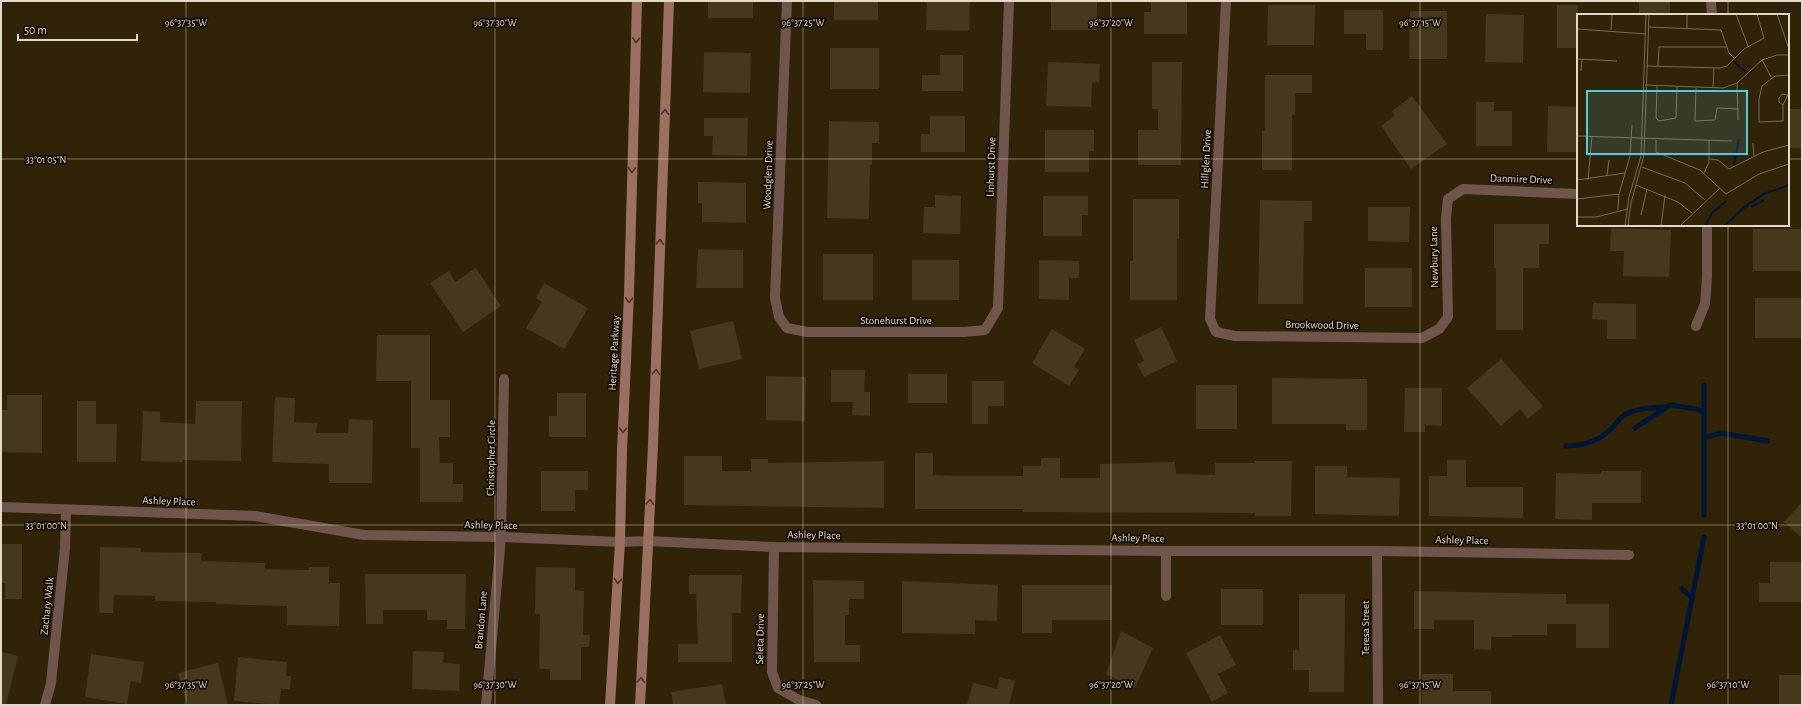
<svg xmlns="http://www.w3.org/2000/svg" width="1803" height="706" font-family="'Alegreya Sans',sans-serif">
<rect width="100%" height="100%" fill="#302307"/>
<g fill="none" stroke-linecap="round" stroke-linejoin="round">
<g stroke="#011535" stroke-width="5">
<path d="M1704 385V515"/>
<path d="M1635 428 1670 405 1697 409 1704 412"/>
<path d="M1704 438 1721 433 1768 441"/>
<path d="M1566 446C1585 446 1599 441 1613 427 1617 422 1621 417 1626 414 1638 408 1652 407 1665 407"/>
<path d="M1682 589 1692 598"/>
<path d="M1671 705 1704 537"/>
</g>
</g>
<g fill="#46381d">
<rect x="708" y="1" width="45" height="17"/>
<rect x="834" y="1" width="44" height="19"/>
<path d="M927 1H970L969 31 926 30Z"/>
<rect x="1051" y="1" width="46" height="29"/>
<path d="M1151 1H1187V34H1144V12H1151Z"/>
<rect x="1639" y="1" width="31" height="14"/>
<path d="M1268 5H1315L1314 45H1267Z"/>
<rect x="1557" y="5" width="21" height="43"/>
<path d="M1344 10H1383V50H1366V34H1344Z"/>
<path d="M1410 11H1447V59H1409Z"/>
<path d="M1486 14 1524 15 1523 63 1485 62Z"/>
<rect x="830" y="48" width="49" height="41"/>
<path d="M704 52 751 53 750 93 703 92Z"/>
<path d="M940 55H963V91H922V75H940Z"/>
<path d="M1048 62 1100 64 1099 82H1092L1091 107 1046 106Z"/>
<path d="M1152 62H1182L1181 165H1138V130H1158V109H1152Z"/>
<path d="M1265 75H1312V93H1295V115H1292V170H1262V131H1265Z"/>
<path d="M1412 96 1447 144 1411 169 1381 126 1395 115 1392 111Z"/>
<path d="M1476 102H1494V111H1512V146H1476Z"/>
<path d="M1548 106 1578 107V152H1547Z"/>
<rect x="1788" y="109" width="14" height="39"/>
<path d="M930 116H965V152H921V134H930Z"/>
<path d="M704 118H748L747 156 712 155 713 136H704Z"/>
<path d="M829 121 879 122V143H872V165H870L869 219 827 218Z"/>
<path d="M1045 130H1094V151H1089V172H1045Z"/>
<path d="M698 182 746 183V223L702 222V203H698Z"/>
<path d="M935 195 961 196 960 234 923 233 924 207H935Z"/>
<path d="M1043 196H1088V215H1082V236H1043Z"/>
<path d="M1133 199H1179V239H1177V300H1130V261H1133Z"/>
<path d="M1260 200 1312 201V221H1304L1303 304H1258Z"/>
<path d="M1368 207H1410L1409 242 1368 241Z"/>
<path d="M1494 224H1549V244H1539V268H1523V330H1496V268H1494Z"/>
<path d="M1611 228 1671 230 1669 277 1623 276 1624 251H1610Z"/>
<rect x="1753" y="229" width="48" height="42"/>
<path d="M698 249 743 250V288H696Z"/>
<rect x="823" y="254" width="50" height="46"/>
<rect x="912" y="260" width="47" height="40"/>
<path d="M1039 260 1079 261V278H1069V300L1039 299Z"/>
<path d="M476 268 501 306 463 332 430 283 449 271 455 282Z"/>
<rect x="1365" y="268" width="47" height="39"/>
<path d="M544 283 588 308 564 349 526 328 542 302 536 298Z"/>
<rect x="1755" y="298" width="46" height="40"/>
<path d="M1593 303 1636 304V339H1607V320L1592 319Z"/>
<path d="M733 321 742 359 699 369 690 331Z"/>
<path d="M1161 327 1177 361 1144 377 1137 364 1144 361 1134 340Z"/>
<path d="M1052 329 1085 349 1074 367 1079 370 1069 386 1032 363Z"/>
<path d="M377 335H430V400H450V437H439L440 463H453V484H463V502H420V448H411V381H376Z"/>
<path d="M1501 359 1543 406 1528 419 1520 409 1501 426 1467 388Z"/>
<path d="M831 370H865L864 392H870V416L852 415 853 402H831Z"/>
<rect x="908" y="374" width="39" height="29"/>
<path d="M766 376 806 377 805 421 766 420Z"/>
<path d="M1272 378 1367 379V430H1346V424H1272Z"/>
<path d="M972 381H1004V406H988V424H972Z"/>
<rect x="1196" y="385" width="41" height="44"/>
<path d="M1405 388H1442V426L1425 425V432H1404Z"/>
<path d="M557 393H586V437H549V416H557Z"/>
<path d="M7 395H42V453L1 452V410H7Z"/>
<path d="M275 397 295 398 294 422 317 423 316 433H348L349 419 373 420 372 483H329V464L272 462Z"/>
<path d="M77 401H96V424H117L116 462H77Z"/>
<path d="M196 401H242L241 461 183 460V462L141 461 143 411 160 412V422L195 424Z"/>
<path d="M915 453H933V475L954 476H1023V466H1041V458H1060V478H1100V464L1175 462 1176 474 1215 475V463H1255V461H1292L1291 516H1255V513L1023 512V509H915Z"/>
<path d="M684 456H722V471H751V459H768V463L884 461V508L684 505Z"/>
<path d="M1447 460H1466V487H1523V518L1429 516V476H1447Z"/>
<path d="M1315 466H1347V477L1400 478 1399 516 1315 514Z"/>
<path d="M541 471H588V490H575V511H541Z"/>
<path d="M1601 471H1641V503H1592V520L1555 519 1556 473 1601 474Z"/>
<path d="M1802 502V538L1784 522Z"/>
<path d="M1 544H22V599H5V583H1Z"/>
<path d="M100 547 141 548V552L202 553 201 561 265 563V569L309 570V567H329V583H340L339 626 287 625V606L216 604V602L155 601V596L114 595 113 613H99Z"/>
<path d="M1770 562H1802V602H1759V583H1770Z"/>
<path d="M536 567 575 568V590L584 591 583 635H590L589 647H581V680H550V669H539L540 614H535Z"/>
<path d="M365 574H466L465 629H447V620H427V610H383V624H366Z"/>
<path d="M689 575H742L741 613H732V662H678V644H698L696 594H689Z"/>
<path d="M813 580 864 581V599H849V615H845V645H860V662H814Z"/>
<path d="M902 581 998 585 997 621 975 620V634L902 633Z"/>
<path d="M1022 585H1112V620H1052V633H1022Z"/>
<rect x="1221" y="589" width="42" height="36"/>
<path d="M1414 591 1566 594V604H1609V648H1576V624H1547V635H1512V637H1491V650L1474 649V620H1434V629H1414Z"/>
<path d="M1299 594H1345L1344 692H1309V670H1293V650H1299Z"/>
<path d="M1121 631 1153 648 1135 688 1106 674Z"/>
<path d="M1220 635 1236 665 1218 674 1228 693 1212 702 1186 653Z"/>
<path d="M413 651 444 652 443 663 460 664 459 691 412 689Z"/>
<path d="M1 652 18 656 6 705H1Z"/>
<path d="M91 654 144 662 141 683 131 681 127 704 85 697Z"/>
<path d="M238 657 287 662 286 676H291L290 689H281L279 705 234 701Z"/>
<path d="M218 663 228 705H187L178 673Z"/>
<path d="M1422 674H1453V691H1491V705H1422Z"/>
<rect x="1779" y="675" width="23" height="30"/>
<path d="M1000 677 1015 681 1009 705H967L973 683 997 689Z"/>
<path d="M722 684 726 705H673L671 692Z"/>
</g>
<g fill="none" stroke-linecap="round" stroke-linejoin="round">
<g stroke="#70554c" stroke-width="10">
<path d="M787 1 775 298 779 317 787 328 807 332H964L985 330 998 308 1009 1"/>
<path d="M1226 1 1210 319 1216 332 1235 336 1422 338 1439 329 1448 317 1446 218 1448 199 1463 189 1578 194"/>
<path d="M1711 1 1712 15"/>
<path d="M1696 326 1705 304 1707 277V225"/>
<path d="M1 507 255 516 364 535 501 537 620 542 648 541 774 547 1166 551H1377L1629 555"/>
<path d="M774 547 772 672 778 688 799 700 816 705"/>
<path d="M1166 551V596"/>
<path d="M1377 551 1378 705"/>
<path d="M45 705 51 683 65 548 66 510"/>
<path d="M486 705 501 537 504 379"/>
</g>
<g stroke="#9b7061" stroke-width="10">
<path d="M610 705 620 542 622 450 629 294 637 1"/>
<path d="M640 705 653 445 669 1"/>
</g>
</g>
<defs><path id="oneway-chevron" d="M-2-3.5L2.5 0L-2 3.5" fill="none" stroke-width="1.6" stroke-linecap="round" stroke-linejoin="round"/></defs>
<g stroke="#493529">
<use href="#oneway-chevron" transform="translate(636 40) rotate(92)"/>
<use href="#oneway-chevron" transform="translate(665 112) rotate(-88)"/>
<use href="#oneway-chevron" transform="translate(632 170) rotate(91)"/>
<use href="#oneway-chevron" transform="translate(660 242) rotate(-88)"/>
<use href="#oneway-chevron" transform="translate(629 300) rotate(93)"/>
<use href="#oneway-chevron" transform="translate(656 372) rotate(-88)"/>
<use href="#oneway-chevron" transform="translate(623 430) rotate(93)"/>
<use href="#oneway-chevron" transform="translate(650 502) rotate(-87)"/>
<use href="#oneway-chevron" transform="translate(618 581) rotate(93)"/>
<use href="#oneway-chevron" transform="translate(641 680) rotate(-87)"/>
</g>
<path fill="none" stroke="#e1d9c9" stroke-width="1" stroke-opacity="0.45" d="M186 1V705M495 1V705M803 1V705M1111 1V705M1420 1V705M1728 1V15M1 159H1578M1788 159H1802M1728 225V705M1 525H1802"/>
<g text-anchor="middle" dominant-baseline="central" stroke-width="3.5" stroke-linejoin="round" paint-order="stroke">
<g font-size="11" fill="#e1d9c9" stroke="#130d04">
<text transform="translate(1206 159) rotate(-87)">Hillglen Drive</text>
<text transform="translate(991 167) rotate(-88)">Linhurst Drive</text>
<text transform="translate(768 175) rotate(-88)">Woodglen Drive</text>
<text transform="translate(1521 179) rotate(2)">Danmire Drive</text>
<text transform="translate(1434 257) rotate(-91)">Newbury Lane</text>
<text x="896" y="320">Stonehurst Drive</text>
<text transform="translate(1322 325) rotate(1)">Brookwood Drive</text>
<text transform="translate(614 353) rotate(-87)">Heritage Parkway</text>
<text transform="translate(491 458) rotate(-89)">Christopher Circle</text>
<text transform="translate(169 501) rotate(2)">Ashley Place</text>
<text transform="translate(491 525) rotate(1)">Ashley Place</text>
<text transform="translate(814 535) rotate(1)">Ashley Place</text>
<text transform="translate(1138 538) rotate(1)">Ashley Place</text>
<text transform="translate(1462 540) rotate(1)">Ashley Place</text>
<text transform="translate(47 606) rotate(-84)">Zachary Walk</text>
<text transform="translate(481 620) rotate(-85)">Brandon Lane</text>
<text transform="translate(1365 628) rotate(-90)">Teresa Street</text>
<text transform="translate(760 639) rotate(-89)">Seleta Drive</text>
</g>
</g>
<g transform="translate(1577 14)">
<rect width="212" height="212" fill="#302307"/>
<path fill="none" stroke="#011535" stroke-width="2" d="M156 47 169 58M157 150 162 125M170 191 187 180 212 171M174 193 187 186M128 212 135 199 149 187M147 212 170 191 172 192"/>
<path fill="none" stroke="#776c55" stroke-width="1" d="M159 0 171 32M200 0 212 35M72 13 144 16 152 39 157 44M110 14V0M0 15 69 20M34 16 35 0M0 45 40 47M185 46 194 63M70 52 143 54 150 52 167 35 187 24 180 0M81 52 82 33H149M4 57 5 45M212 61 198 62 185 72 182 85V108L206 107V91L212 78M160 69 161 106M68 71 146 74 160 69 185 46 200 41H212M80 72 79 104 82 107 99 104 100 73M119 74 118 107 138 106 140 94 162 95M136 74 137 54M206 91 202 88V84L205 80 210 81M0 122 155 127M79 126V138L123 156 149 180 182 160 212 150M176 129 177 142M133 145 141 146 152 155 186 138 212 131M65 153 108 169 128 186M127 159 132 148V126M30 161 32 146M0 166 48 159M11 166 15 122M59 171 101 188 115 199M0 185 42 180M41 196 42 180 53 142 55 111M64 201 70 175M0 203H19L51 195M48 212 52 183 64 142 69 0M51 212 54 189 67 141 72 0M84 212 88 181M103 212 143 174"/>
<path fill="#54cadd" fill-opacity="0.15" stroke="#54cadd" stroke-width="2" d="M10 77H170V140H10Z"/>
<rect width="212" height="212" fill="none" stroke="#e1d9c9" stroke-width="2"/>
</g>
<g font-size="10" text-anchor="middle" fill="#e1d9c9" stroke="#130d04" stroke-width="3.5" stroke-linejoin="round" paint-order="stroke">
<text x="186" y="26">96°37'35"W</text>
<text x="495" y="26">96°37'30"W</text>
<text x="803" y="26">96°37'25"W</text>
<text x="1111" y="26">96°37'20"W</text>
<text x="1420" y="26">96°37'15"W</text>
<text x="46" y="163">33°01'05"N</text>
<text x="46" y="529">33°01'00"N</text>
<text x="1757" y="529">33°01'00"N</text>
<text x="186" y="688">96°37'35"W</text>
<text x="495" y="688">96°37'30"W</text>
<text x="803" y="688">96°37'25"W</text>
<text x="1111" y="688">96°37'20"W</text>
<text x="1420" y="688">96°37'15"W</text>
<text x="1728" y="688">96°37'10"W</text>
</g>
<rect width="1803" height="706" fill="none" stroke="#e1d9c9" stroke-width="4"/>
<path d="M18 34v6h119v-6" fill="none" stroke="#e1d9c9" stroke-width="2"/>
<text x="24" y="34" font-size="12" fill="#e1d9c9" stroke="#130d04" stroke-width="3" paint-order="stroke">50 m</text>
</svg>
